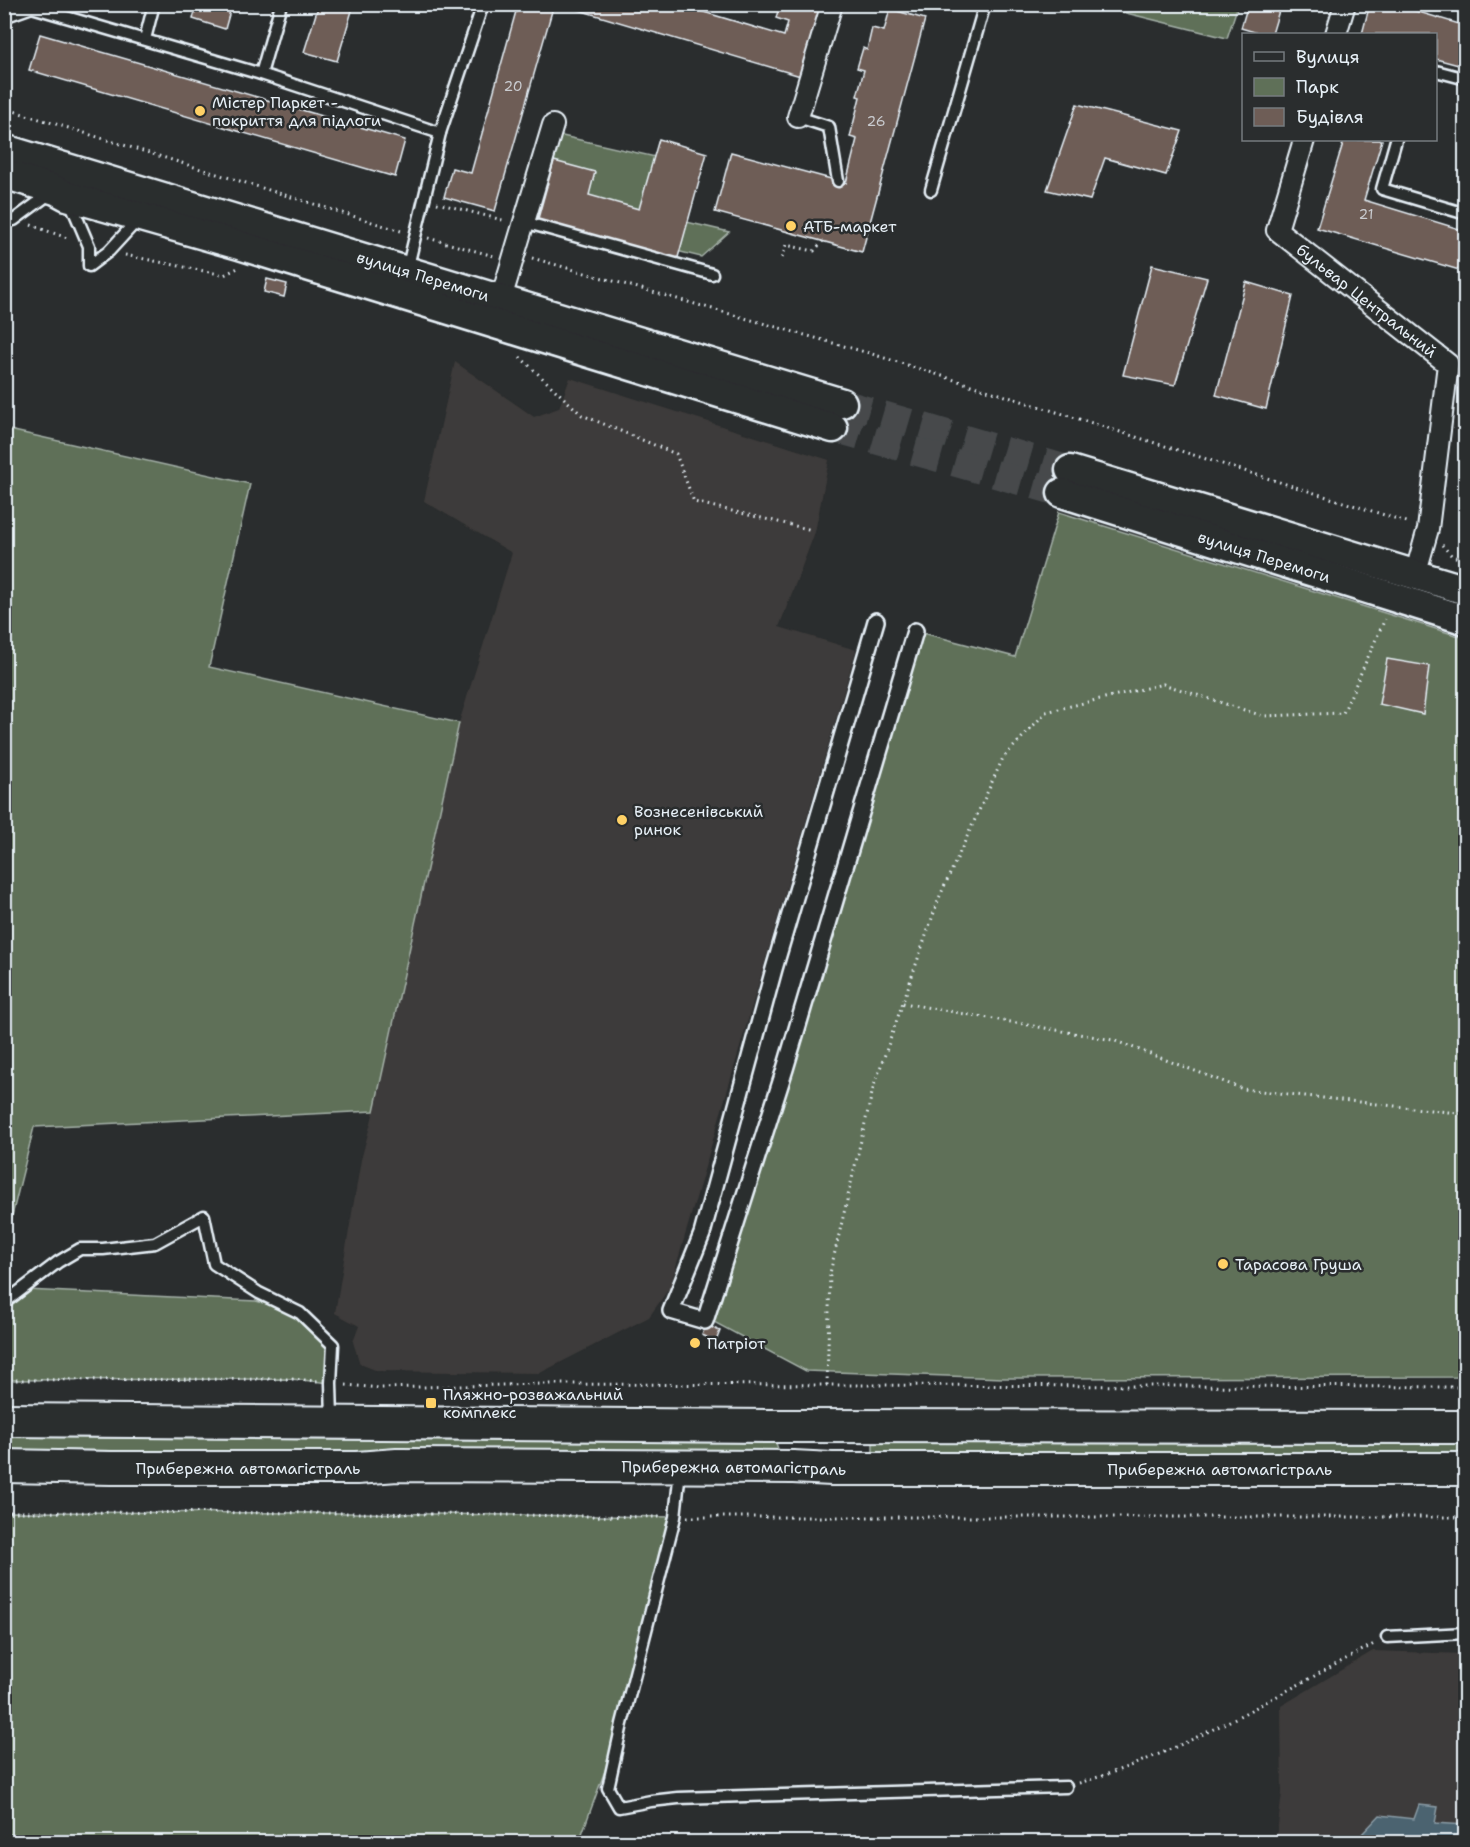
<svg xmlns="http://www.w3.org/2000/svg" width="1470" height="1847" font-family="'Shantell Sans',sans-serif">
<rect width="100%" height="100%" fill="#2a2d2e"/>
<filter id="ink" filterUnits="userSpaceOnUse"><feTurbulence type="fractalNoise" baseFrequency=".0167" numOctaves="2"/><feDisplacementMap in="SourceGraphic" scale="12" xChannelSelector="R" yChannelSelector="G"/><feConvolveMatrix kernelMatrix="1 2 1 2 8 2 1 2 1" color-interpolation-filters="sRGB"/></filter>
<g filter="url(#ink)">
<g fill="#3e3b3a">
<path d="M455 362 534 417 559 408 570 378 829 460 815 532 779 627 856 650 670 1287 649 1317 540 1373 378 1371 360 1364 353 1342 359 1326 335 1313 361 1160 374 1111 459 723 512 553 424 501Z"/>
<path d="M1373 1651 1465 1654V1825L1435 1823 1418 1805 1414 1820 1362 1834 1364 1842H1281L1277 1833 1282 1793 1281 1706Z"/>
</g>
<g fill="#5f7058" stroke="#a4b0a8" stroke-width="1.5">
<path d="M1094 5 1238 4V5L1227 38Z"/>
<path d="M558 135 660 158 648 213 729 232 701 257 534 216Z"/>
<path d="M5 429 250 484 209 667 459 723 374 1111 34 1127 5 1244Z"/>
<path d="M1059 512 1465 638V1377L1004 1378 806 1371 712 1321 923 633 1015 657Z"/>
<path d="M5 1289 256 1301 300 1313 333 1345 331 1383 291 1379 5 1380Z"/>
<path d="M5 1437 776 1443 780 1455 5 1450Z"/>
<path d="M873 1443 1466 1444 1465 1457 873 1459Z"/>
<path d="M4 1512 354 1513 675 1517 622 1724 579 1842H40L5 1833Z"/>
</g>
<path fill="#4c6370" stroke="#8a9ca6" stroke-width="1.5" d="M1419 1805 1438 1807 1435 1823 1465 1825V1842H1364L1362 1834 1380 1815 1414 1819Z"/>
<g fill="#6e5d56" stroke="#e8f1f8" stroke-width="1.5">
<path d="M197 4H232L225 29 193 19Z"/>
<path d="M319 4H354L337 61 304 52Z"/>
<path d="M518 4H554L495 211 444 197 452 168 471 173Z"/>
<path d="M573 4H677L784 36 788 22 776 18 780 4H826L804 77 572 8Z"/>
<path d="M1248 4H1281L1272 34H1261L1241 28Z"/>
<path d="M1370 4H1392L1466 26V67L1436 59V34H1362Z"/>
<path d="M890 9 925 19 862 252 715 212 731 152 846 183 857 139 850 137 860 97 857 96 864 70 857 68 863 48 867 50 872 28 884 31Z"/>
<path d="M40 34 405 140 395 177 29 70Z"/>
<path d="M1077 104 1182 131 1166 175 1105 158 1090 200 1047 190Z"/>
<path d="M659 139 707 153 677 261 537 222 554 161 595 172 589 195 639 209Z"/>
<path d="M1344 140H1382L1364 200 1466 231V272L1317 228Z"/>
<path d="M1152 265 1207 278 1175 385 1123 375Z"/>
<path d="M267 279 287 284 284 297 264 292Z"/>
<path d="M1246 282 1293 296 1266 409 1216 395Z"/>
<path d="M1387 659 1429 666 1423 714 1379 704Z"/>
<path d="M706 1325 720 1331 716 1341 702 1335Z"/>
</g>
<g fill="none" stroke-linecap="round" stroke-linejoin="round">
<g stroke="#464a4c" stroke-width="28" stroke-dasharray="28 14" stroke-linecap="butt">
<path d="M842 403 1070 470"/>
<path d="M833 428 1062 493"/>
</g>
<g stroke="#e8f1f8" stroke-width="15">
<g id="service">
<path d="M33 4 32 7 261 74 440 133 483 4"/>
<path d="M4 17 32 7"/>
<path d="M145 39 154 4"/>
<path d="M1436 71 1466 79"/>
<path d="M261 74 281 4"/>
<path d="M798 117 829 127 838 181"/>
<path d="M1396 140 1382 189 1466 214"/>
<path d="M931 190 985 4"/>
<path d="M69 199 89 246V266L109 251 132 226 140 224"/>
<path d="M4 222 14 220 52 192"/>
<path d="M524 222 712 274"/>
<path d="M407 270 440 133"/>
<path d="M4 1303 58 1262 80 1249H103L155 1243 204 1216 214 1264 259 1293 300 1313 333 1345 331 1383 332 1419"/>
<path d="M680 1470 675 1517 622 1724 608 1788 619 1807 651 1801 678 1798 1066 1787"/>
<path d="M1387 1637 1466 1633"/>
</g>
</g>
<g stroke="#e8f1f8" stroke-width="20">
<path id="pedestrian" d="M876 621 774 969 702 1234 671 1311 705 1321 785 1069 915 631"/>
</g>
<g stroke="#e8f1f8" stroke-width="24">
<g id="minor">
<path d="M1336 34 1345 4"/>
<path d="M798 117 832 4"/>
<path id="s1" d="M1304 140 1277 230 1448 364 1428 529 1415 575"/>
<path d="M501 299 553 125"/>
</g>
</g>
<g stroke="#e8f1f8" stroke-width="33">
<g id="secondary">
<path id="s2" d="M4 149 842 403"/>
<path d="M4 174 56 190 67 196 239 245 833 428"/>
<path d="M1070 470 1466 590"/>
<path id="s3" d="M1062 493 1466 620"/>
</g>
</g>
<g stroke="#e8f1f8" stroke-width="36">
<g id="primary">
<path d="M4 1420 770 1426 1466 1427"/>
<path id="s4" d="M4 1466 111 1468H357L397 1465 793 1467 832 1469H1466"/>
</g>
</g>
<g stroke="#e8f1f8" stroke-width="3" stroke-dasharray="1.5 4.5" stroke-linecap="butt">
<path d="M4 108 401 231"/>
<path d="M437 203 506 221"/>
<path d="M31 225 70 239"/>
<path d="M428 238 494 256"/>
<path d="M125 255 224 275 238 268"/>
<path d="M532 258 872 354 1410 523"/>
<path d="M782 258 786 245 814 251 823 241"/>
<path d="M520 357 582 415 676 454 694 502 812 530"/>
<path d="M1442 545 1452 556 1466 560"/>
<path d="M903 1003 1113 1040 1243 1089 1466 1114"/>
<path d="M4 1380 291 1379 318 1381"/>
<path d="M346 1385 380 1388 544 1384 1466 1387"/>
<path d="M827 1385 830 1273 873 1089 939 898 1003 758 1046 712 1163 684 1263 716 1343 713 1385 619"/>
<path d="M4 1512 354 1513 660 1517"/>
<path d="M687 1517H1466"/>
<path d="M1079 1783C1183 1753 1280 1693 1376 1643"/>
</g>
<use href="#service" stroke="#2a2d2e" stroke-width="10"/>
<use href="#pedestrian" stroke="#2a2d2e" stroke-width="15"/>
<use href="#minor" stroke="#2a2d2e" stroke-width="20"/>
<use href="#secondary" stroke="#2a2d2e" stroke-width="28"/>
<use href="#primary" stroke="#2a2d2e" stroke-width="32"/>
</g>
</g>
<g fill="#ffd166" stroke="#2a2d2e" stroke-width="2">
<circle cx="200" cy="111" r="6"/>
<circle cx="791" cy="226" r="6"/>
<circle cx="622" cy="820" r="6"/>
<circle cx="1223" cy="1264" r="6"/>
<circle cx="695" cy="1343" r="6"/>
<rect x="425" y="1397" width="12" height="12" rx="3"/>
</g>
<g text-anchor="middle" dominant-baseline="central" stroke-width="5" stroke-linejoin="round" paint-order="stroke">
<g font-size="14" fill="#caccd0">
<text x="513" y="86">20</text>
<text x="876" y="121">26</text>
<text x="1366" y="214">21</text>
</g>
<g font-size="16" fill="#e8f1f8" stroke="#2a2d2e" text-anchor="start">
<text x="212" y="102">Містер Паркет -<tspan x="212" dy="18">покриття для підлоги</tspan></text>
<text x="803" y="226">АТБ-маркет</text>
<text x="634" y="811">Вознесенівський<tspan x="634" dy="18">ринок</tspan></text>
<text x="1235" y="1264">Тарасова Груша</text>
<text x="707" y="1343">Патріот</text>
<text x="443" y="1394">Пляжно-розважальний<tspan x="443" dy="18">комплекс</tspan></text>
</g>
<g font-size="16" fill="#e8f1f8" stroke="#2a2d2e">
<text stroke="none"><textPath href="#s2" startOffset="438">вулиця Перемоги</textPath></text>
<text stroke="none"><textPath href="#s1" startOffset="208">бульвар Центральний</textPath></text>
<text stroke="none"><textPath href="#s3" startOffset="212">вулиця Перемоги</textPath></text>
<text stroke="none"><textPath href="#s4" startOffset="244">Прибережна автомагістраль</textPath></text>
<text stroke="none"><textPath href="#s4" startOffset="730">Прибережна автомагістраль</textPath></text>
<text stroke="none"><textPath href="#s4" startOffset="1216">Прибережна автомагістраль</textPath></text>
</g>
</g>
<rect width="1470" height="1847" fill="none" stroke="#2a2d2e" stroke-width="24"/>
<rect x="12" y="12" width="1446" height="1823" fill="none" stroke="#e8f1f8" stroke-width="2" filter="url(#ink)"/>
<rect x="1242" y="33" width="195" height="108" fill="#2a2d2e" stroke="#767b7f" stroke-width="1.5"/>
<rect x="1254" y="52" width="30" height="9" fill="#2a2d2e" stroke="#767b7f" stroke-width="1.5"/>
<text x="1296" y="63" font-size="18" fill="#e8f1f8">Вулиця</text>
<rect x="1254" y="78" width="30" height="18" fill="#5f7058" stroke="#767b7f" stroke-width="1.5"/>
<text x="1296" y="93" font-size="18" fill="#e8f1f8">Парк</text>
<rect x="1254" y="108" width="30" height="18" fill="#6e5d56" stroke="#767b7f" stroke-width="1.5"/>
<text x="1296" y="123" font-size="18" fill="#e8f1f8">Будівля</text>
</svg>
